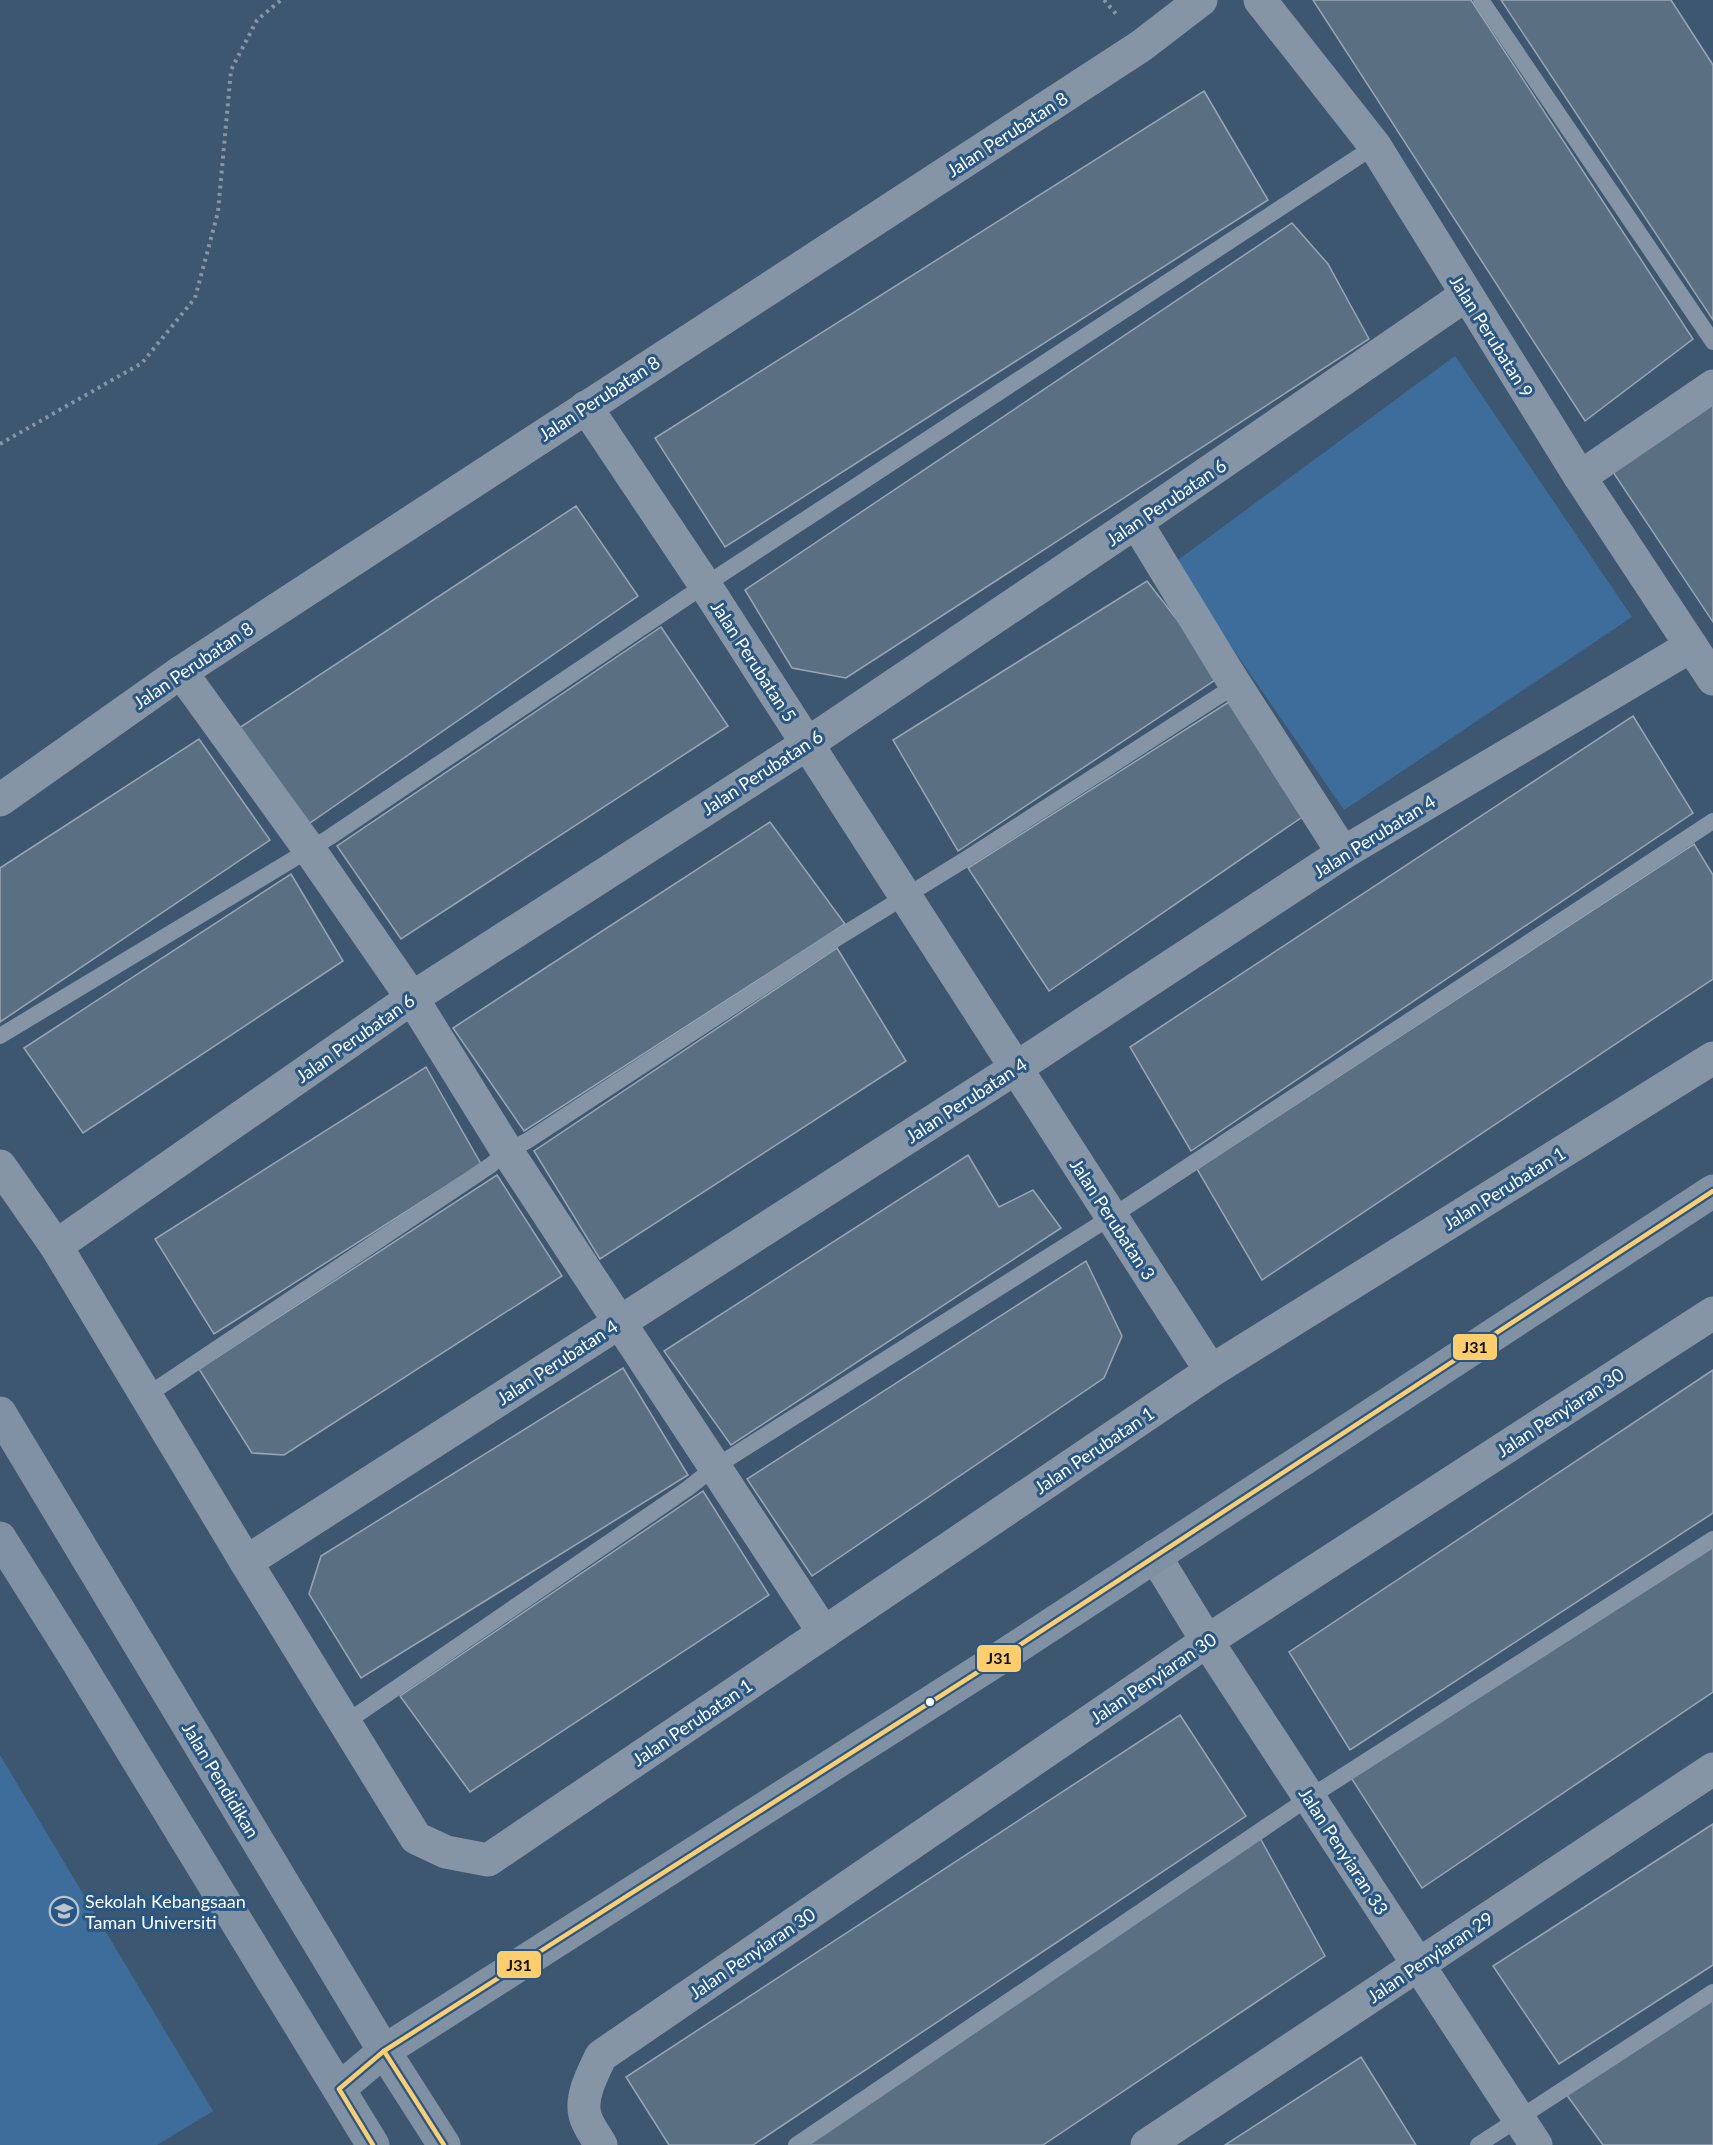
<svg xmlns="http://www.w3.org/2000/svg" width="1713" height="2145" font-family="Lato,sans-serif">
<rect width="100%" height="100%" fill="#3e5770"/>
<g fill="#3d6e9b">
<path d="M1455 356 1632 617 1344 810 1174 563Z"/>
<path d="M0 1755 213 2111 157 2145H0Z"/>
</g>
<g fill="#5b6f83" stroke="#98a6b4" stroke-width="1.5">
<path d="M1313 0H1471L1693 339 1585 421Z"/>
<path d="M1501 0H1671L1713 65V320Z"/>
<path d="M1204 91 1268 200 725 547 655 438Z"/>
<path d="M1292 223 1328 264 1369 339 846 678 792 668 745 590Z"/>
<path d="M1713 403V622L1613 472Z"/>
<path d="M576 506 638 596 307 825 239 728Z"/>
<path d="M1147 581 1221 676 958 851 893 740Z"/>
<path d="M661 627 728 726 401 939 337 846Z"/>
<path d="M1235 698 1308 813 1049 991 968 868Z"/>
<path d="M1633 716 1693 813 1191 1151 1130 1047Z"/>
<path d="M199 739 270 840 0 1022V868Z"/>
<path d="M770 822 845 924 524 1131 453 1028Z"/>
<path d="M1694 844 1713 875V979L1262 1280 1197 1169Z"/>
<path d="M291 874 343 961 83 1133 24 1048Z"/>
<path d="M837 948 906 1061 600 1259 534 1151Z"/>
<path d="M426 1067 481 1164 214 1334 155 1239Z"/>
<path d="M968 1155 999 1207 1033 1190 1061 1228 731 1445 664 1351Z"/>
<path d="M497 1175 562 1276 284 1455 252 1453 199 1369Z"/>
<path d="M1086 1261 1122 1336 1104 1378 812 1576 747 1479Z"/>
<path d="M623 1368 688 1475 361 1678 309 1594 321 1556Z"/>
<path d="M1713 1370V1513L1350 1750 1289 1652Z"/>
<path d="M703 1491 769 1595 470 1792 400 1696Z"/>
<path d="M1713 1543V1692L1422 1888 1350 1776Z"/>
<path d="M1180 1715 1246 1816 753 2145H669L626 2077Z"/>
<path d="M1713 1824V1965L1559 2064 1493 1966Z"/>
<path d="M1259 1836 1325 1956 1043 2145H804Z"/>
<path d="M1713 1998V2145H1603L1566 2094Z"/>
<path d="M1361 2057 1416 2145H1225Z"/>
</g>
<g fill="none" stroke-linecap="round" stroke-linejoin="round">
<g stroke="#8595a6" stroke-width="4" stroke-dasharray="3 4.5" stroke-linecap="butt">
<path d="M1104 0 1117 15"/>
<path d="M0 444 142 363 195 298 218 212 231 70 257 20 281 0"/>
</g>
<g stroke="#8595a6" stroke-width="16">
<path d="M1481 0 1713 342"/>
<path d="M0 1036 330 837 705 585 1375 146"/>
<path d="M146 1396 491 1165 507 1151 527 1141 831 942 966 859 1236 685"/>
<path d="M345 1723 687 1489 715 1467 1111 1217 1713 821"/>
<path d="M796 2145 1310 1797 1713 1539"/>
<path d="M1478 2145 1713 1992"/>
</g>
<g stroke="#8595a6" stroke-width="33">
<path d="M1260 0 1375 146 1580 477 1713 679"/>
<path d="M586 407 705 585 1211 1371"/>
<path d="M1580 477 1713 386"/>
<path d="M1136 522 1228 673 1343 853"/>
<path d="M181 672 309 849 412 998 507 1151 824 1633"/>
<path d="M0 800 181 672 1141 46 1201 0"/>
<path d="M0 1166 56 1246 246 1562 416 1838 446 1852 488 1860 1211 1371 1713 1058"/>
<path d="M56 1246 412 998 807 744 1136 522 1466 295"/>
<path d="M1155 1556 1207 1641 1536 2145"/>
<path d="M246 1562 1016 1068 1343 853 1691 646"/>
<path d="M601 2145C596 2136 587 2125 585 2115 580 2096 593 2073 601 2056L1207 1641 1713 1313"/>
<path d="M1147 2145 1713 1769"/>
</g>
<g stroke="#7f91a3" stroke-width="33">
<path d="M0 1413 384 2051 444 2145"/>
<path d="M0 1538 73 1654 373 2145"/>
<path d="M339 2089 384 2051 1003 1656 1713 1191"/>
</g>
<g stroke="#285786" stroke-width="9">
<g id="bus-1">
<path d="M384 2051 444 2145"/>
<path d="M373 2145 339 2089 384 2051 1003 1656 1713 1191"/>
</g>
</g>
<use href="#bus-1" stroke="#fece6d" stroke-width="4.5"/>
</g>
<defs>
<g id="school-ring" transform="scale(1.5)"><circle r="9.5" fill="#285786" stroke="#bbc4cd" stroke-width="1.5"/><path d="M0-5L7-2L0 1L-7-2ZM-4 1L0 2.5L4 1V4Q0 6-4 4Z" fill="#bbc4cd"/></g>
</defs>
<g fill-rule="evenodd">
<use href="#school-ring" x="64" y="1911"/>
</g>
<circle fill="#fff" stroke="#285786" stroke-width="2" cx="930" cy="1702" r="5"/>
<g text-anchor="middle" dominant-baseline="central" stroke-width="6" stroke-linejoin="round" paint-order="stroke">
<g font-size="18" fill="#fff" stroke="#285786">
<text transform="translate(1007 134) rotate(-33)">Jalan Perubatan 8</text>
<text transform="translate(1492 336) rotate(58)">Jalan Perubatan 9</text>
<text transform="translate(599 398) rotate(-33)">Jalan Perubatan 8</text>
<text transform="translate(1166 502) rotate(-34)">Jalan Perubatan 6</text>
<text transform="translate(754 661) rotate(57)">Jalan Perubatan 5</text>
<text transform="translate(193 665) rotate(-34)">Jalan Perubatan 8</text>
<text transform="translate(762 772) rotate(-33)">Jalan Perubatan 6</text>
<text transform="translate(1374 836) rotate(-32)">Jalan Perubatan 4</text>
<text transform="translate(355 1038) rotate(-35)">Jalan Perubatan 6</text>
<text transform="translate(966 1100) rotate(-33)">Jalan Perubatan 4</text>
<text transform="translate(1504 1188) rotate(-32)">Jalan Perubatan 1</text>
<text transform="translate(1113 1219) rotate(57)">Jalan Perubatan 3</text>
<text transform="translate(557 1362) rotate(-33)">Jalan Perubatan 4</text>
<text transform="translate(1560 1412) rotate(-33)">Jalan Penyiaran 30</text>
<text transform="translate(1094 1450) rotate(-34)">Jalan Perubatan 1</text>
<text transform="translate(1153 1678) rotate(-34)">Jalan Penyiaran 30</text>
<text transform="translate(692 1722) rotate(-34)">Jalan Perubatan 1</text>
<text transform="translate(221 1780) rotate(59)">Jalan Pendidikan</text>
<text transform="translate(1344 1851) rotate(57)">Jalan Penyiaran 33</text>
<text transform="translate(752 1953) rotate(-34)">Jalan Penyiaran 30</text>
<text transform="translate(1430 1957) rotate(-34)">Jalan Penyiaran 29</text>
</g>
<g font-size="18" fill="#fff" stroke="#285786" text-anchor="start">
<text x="85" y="1901">Sekolah Kebangsaan<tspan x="85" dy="21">Taman Universiti</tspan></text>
</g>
</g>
<g stroke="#285786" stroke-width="2">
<rect x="1452" y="1333" width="46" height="28" rx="6" fill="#fece6d"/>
<rect x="976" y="1644" width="46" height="29" rx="6" fill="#fece6d"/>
<rect x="496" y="1950" width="46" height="29" rx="6" fill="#fece6d"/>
</g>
<g font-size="16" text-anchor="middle" font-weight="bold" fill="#111">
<text x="1475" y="1353">J31</text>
<text x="999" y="1664">J31</text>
<text x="519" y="1971">J31</text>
</g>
</svg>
